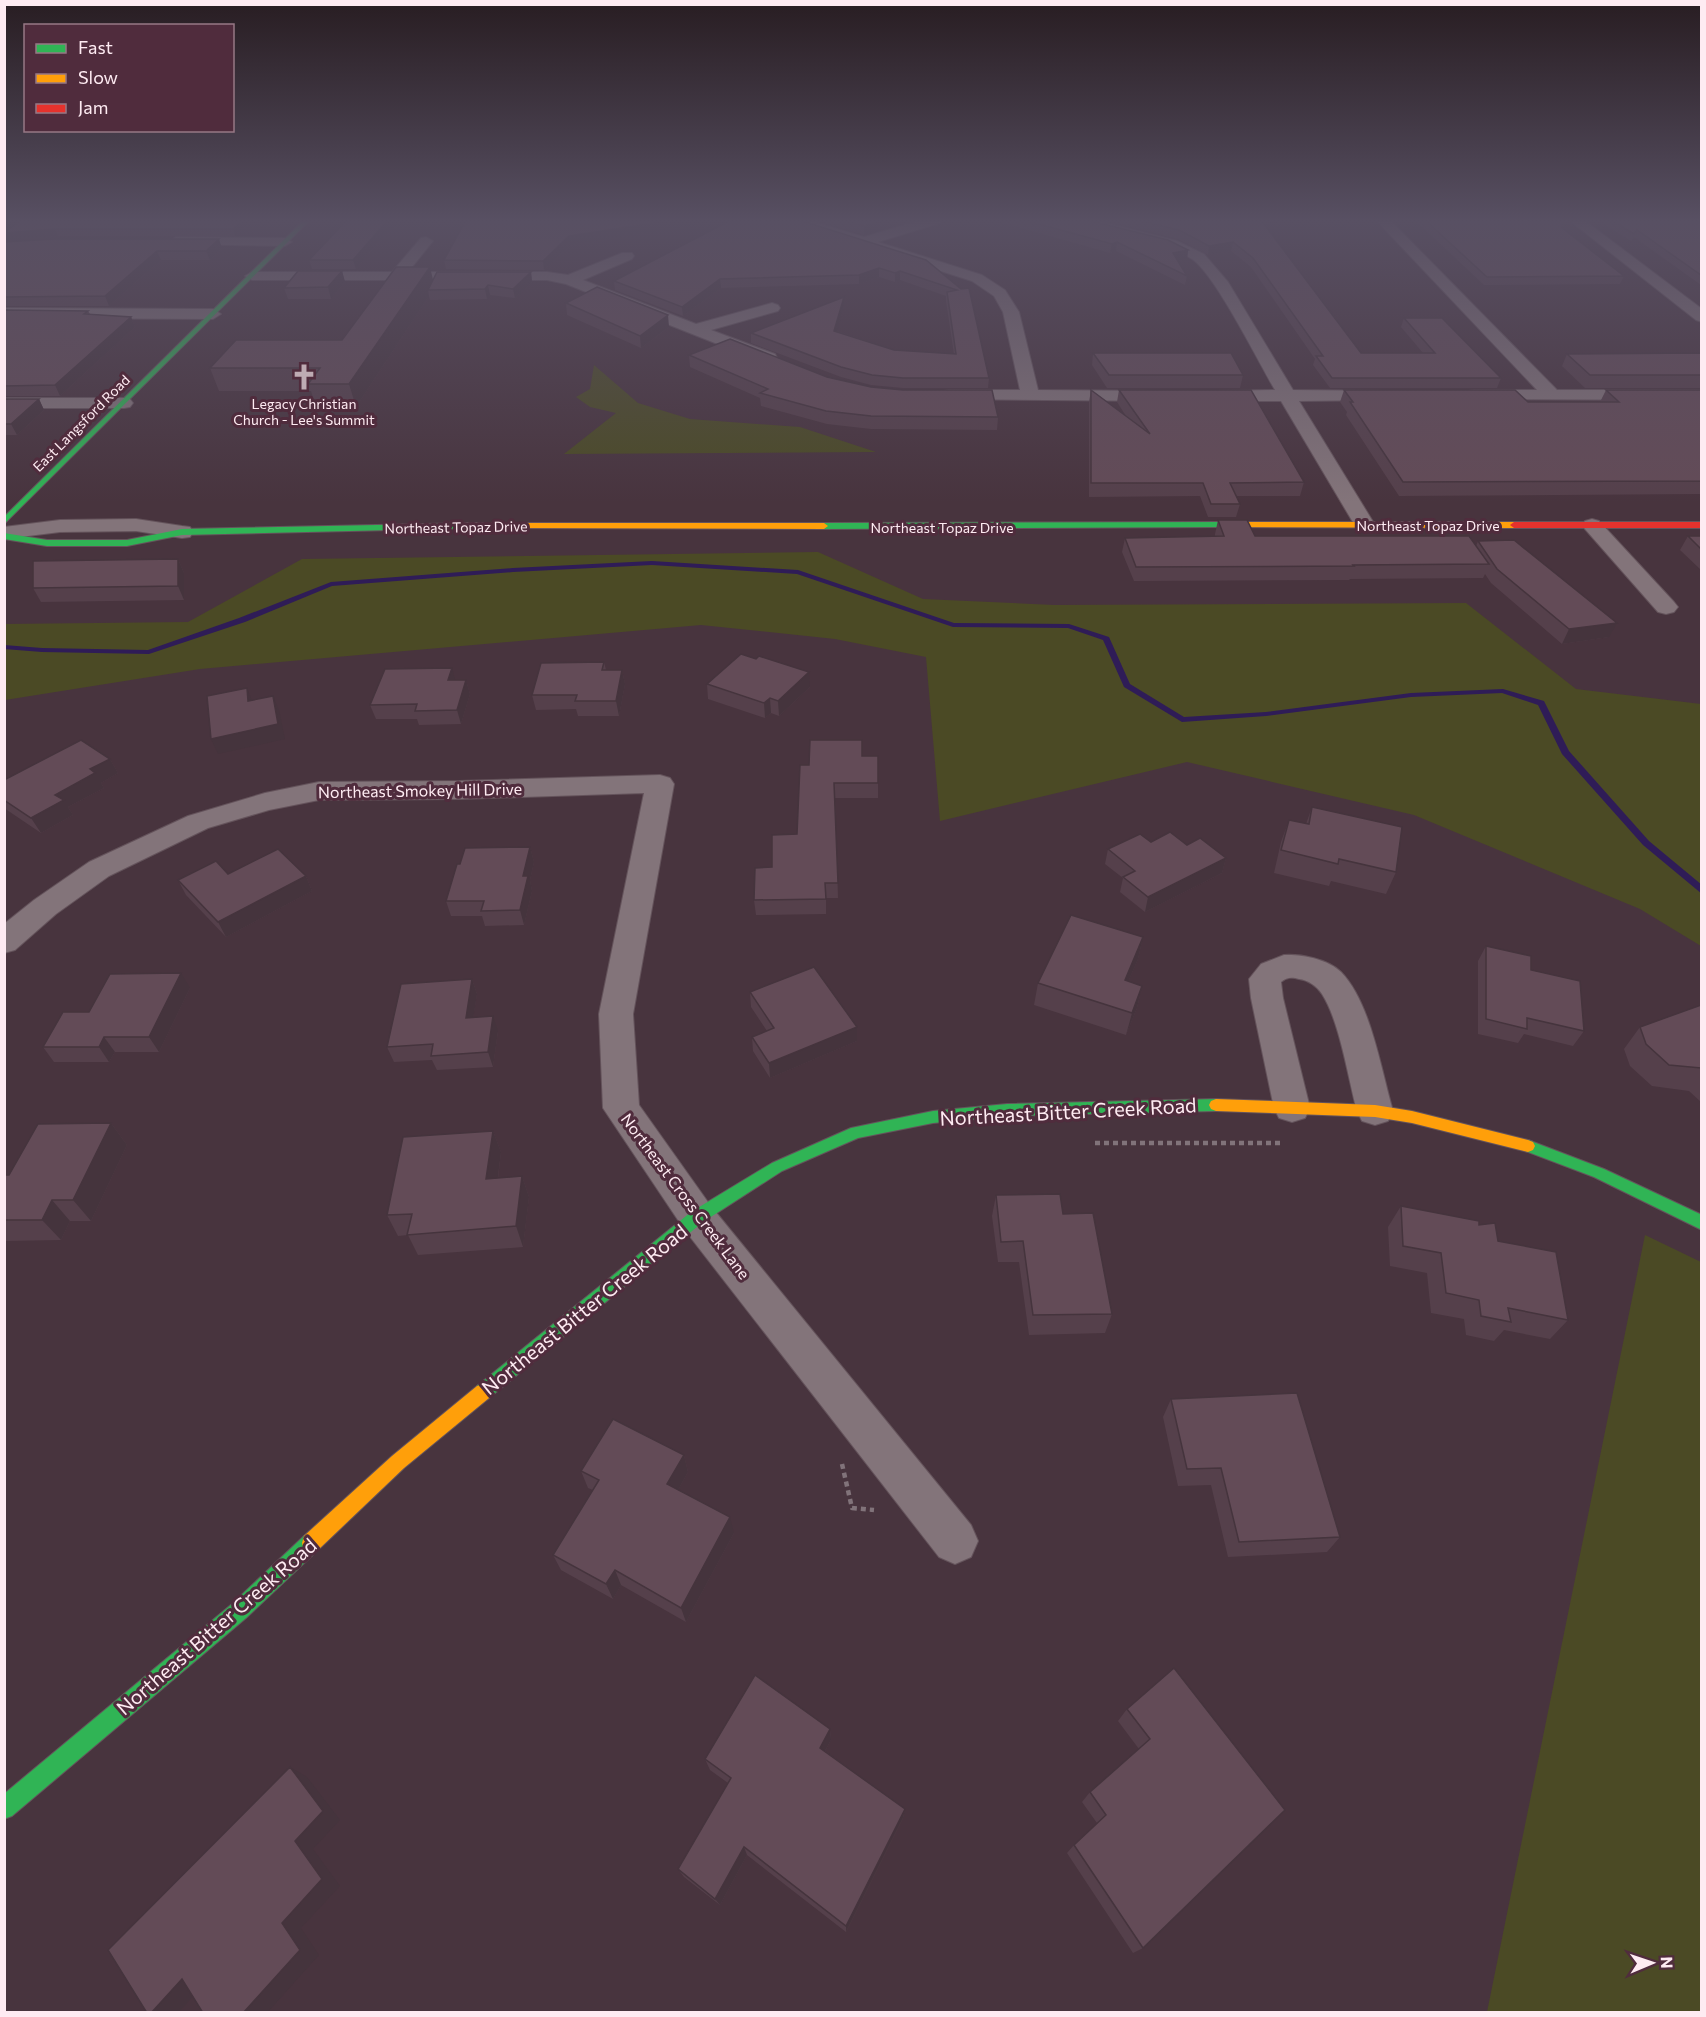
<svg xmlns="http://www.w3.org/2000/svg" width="1706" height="2017" font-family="Commissioner,sans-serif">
<rect width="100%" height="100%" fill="#48343e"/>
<g fill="#4b4a25">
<path d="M594 365 638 403 690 419 800 427 876 452 564 454 616 413 590 407 576 397 590 389Z"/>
<path d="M818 552 923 599 1054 605 1466 603 1576 689 1701 704V946L1640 909 1414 815 1187 762 940 821 926 657 835 639 701 625 200 669 5 700V624L188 622 302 559Z"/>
<path d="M1645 1235 1701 1262V2012H1487Z"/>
</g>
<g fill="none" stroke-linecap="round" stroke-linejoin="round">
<path fill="#2f1c57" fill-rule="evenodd" d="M652 561 798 570 954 623 1069 624 1109 637 1130 684 1184 717 1266 712 1411 693 1503 689 1544 701 1569 751 1649 841 1702 885V894L1643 845 1562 754 1538 705 1502 693 1411 697 1266 716 1182 722 1124 687 1103 640 1068 628 953 627 797 574 652 565 513 572 332 586 245 622 149 654 42 652 4 649V645L42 648 148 650 239 618 331 582 513 568Z"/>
<g stroke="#64535b" stroke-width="2">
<g id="street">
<path d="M788 220H808L864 237 921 220H942L940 223 878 242 982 275 1005 290 1019 312 1038 390 1162 391 1168 392 1171 396 1168 400 1162 401 943 399 940 395 943 391 949 390H1020L1003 312 994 296 972 281 790 223Z"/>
<path d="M1072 220H1094L1177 241 1204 254 1228 282 1293 390 1393 391 1396 395 1393 399 1387 400 1299 401 1375 525 1371 529 1364 531 1357 529 1281 401H1210L1204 400 1201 396 1204 392 1210 391 1275 390C1259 363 1215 274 1192 259 1161 239 1111 232 1074 223Z"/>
<path d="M1376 220H1390L1557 390H1702V400L1468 399 1465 395 1468 391 1474 390H1537Z"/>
<path d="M1569 220H1584L1702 309V322L1696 320Z"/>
<path d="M176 237 285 238 292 242 285 246 171 244 169 241Z"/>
<path d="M426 237 433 241 408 272H547L568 275 622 253H632L634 256 632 259 583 280 696 324 772 303 778 305 780 308 778 311 711 330 775 354 777 358 775 362H763L566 284 547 280H252L245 276 252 272H392L421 238Z"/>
<path d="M4 308 213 309 221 314 213 319 4 318Z"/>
<path d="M4 398H124L130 399 133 403 130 407 124 408H4Z"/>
<path d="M136 519 182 526 190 527 193 532 190 537 182 538 136 531 60 532 4 539V527L60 520Z"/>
<path d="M1592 519 1599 521 1674 602 1678 607 1674 612 1666 614 1658 612 1585 529 1581 525 1585 521Z"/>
<path d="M660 775 670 778 674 784 633 1014 639 1105 710 1205 971 1525 978 1541 971 1557 955 1564 939 1557 684 1229 603 1108 599 1014 644 793 459 799 319 800 269 810 208 828 109 876 56 914 15 950 4 953V924L34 900 89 862 188 816 265 793 319 782 459 781Z"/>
<path d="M1284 955C1301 954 1328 959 1341 972 1371 1003 1381 1070 1393 1111L1388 1121 1375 1125 1362 1121 1357 1111C1348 1078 1340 1022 1322 994 1317 986 1308 980 1299 979 1292 977 1287 977 1281 982L1283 998 1310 1108 1305 1118 1292 1122 1279 1118 1274 1108 1251 998 1249 979 1261 964Z"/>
</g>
</g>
<g stroke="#64535b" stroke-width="2">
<g id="fast">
<path d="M304 220H310L4 524V517Z"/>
<path d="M1225 522 1228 523V527L824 529 820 526 824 523Z"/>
<path d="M474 523 477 524V528L182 535 127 546H47L4 539V533L47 540H127L182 529Z"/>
<path d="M1216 1099 1221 1101 1223 1105 1221 1109 1216 1111 1007 1116 933 1123 858 1138 782 1171 703 1222 489 1398 483 1400 477 1398 474 1392 477 1386 691 1212 772 1163 851 1128 933 1111 1007 1104Z"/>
<path d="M1528 1140 1604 1169 1702 1215V1230L1594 1177 1523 1150 1521 1146 1523 1142Z"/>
<path d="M311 1534 318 1536 320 1543 318 1550 246 1618 12 1816 4 1819V1794L232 1604 304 1536Z"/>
</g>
</g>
<g stroke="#64535b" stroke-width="2">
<g id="slow">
<path d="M1225 522H1514L1518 525 1514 528 1222 527V523Z"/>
<path d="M474 523H824L828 526 824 529 471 528V524Z"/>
<path d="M1216 1099 1375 1105 1412 1111 1528 1140 1533 1142 1535 1146 1533 1150 1528 1152 1412 1123 1375 1117 1216 1111 1211 1109 1209 1105 1211 1101Z"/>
<path d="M483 1384 489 1386 492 1392 489 1398 404 1468 318 1550 311 1552 304 1550 302 1543 304 1536 392 1456 477 1386Z"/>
</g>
</g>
<g stroke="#64535b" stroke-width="2">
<path id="jam" d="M1702 522V528H1514L1510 525 1514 522Z"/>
</g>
<g stroke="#81737a" stroke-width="4.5" stroke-dasharray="5 4" stroke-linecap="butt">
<path d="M1095 1143H1282"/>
<path d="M842 1464 852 1508 874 1510"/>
</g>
<use href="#street" fill="#83747a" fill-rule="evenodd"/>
<use href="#fast" fill="#30b455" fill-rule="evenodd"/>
<use href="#slow" fill="#ff9f0a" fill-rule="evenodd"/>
<use href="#jam" fill="#e5322d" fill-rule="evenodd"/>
</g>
<g fill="#55404b">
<path d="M4 220H14L10 228 253 220 235 236H58L7 240 6 237 5 240Z"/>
<path d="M347 220H463L390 228 356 269H312L309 260Z"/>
<path d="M466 220H729L571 245 544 270 446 269 444 260Z"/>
<path d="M731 220 961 289 989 378 988 388H903L871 385 841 377 751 343V333L844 297V306L837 331 894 350 954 354 946 301V296L900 280 895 282 879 277 859 284 721 288 683 316 615 290 614 281Z"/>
<path d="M815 220H876L878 230 864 235Z"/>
<path d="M993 220H1087L1188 250 1187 259 1178 261 1187 276 1185 285 1116 251 1110 253Z"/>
<path d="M1103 220H1261L1361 353H1423L1401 327 1404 318 1501 378 1497 388H1330L1313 365 1315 359 1251 267 1231 251 1208 255 1178 239Z"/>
<path d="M1415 220H1567L1562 228 1624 276 1620 284 1484 285Z"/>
<path d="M1597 220H1701V285L1634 237 1631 241Z"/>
<path d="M4 242 222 248 210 260H161L109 306H4Z"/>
<path d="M342 271 345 282 331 299H288L284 288Z"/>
<path d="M531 272 532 282 515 298 490 295 487 299 430 300 429 296 356 407 316 408 311 391H219L210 368 342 340 433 280Z"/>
<path d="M566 303 669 327 641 348 567 315Z"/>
<path d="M4 310 88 311 90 314 131 317 135 327 60 396H4Z"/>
<path d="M1093 353 1243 375 1240 388H1107L1092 365Z"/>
<path d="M1701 353V388H1585L1562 366 1567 354Z"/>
<path d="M689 355 827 377 998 417 997 430 871 429 827 424 761 406 760 398 690 367Z"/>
<path d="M1091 390 1126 416 1117 402 1119 390 1304 482 1300 496H1236L1240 504 1236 517H1208L1200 496 1089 497V402Z"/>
<path d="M1344 390 1528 402H1600L1606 390H1701V494L1399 496 1346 415 1347 412 1340 402Z"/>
<path d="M4 399H39L44 410 17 435H4Z"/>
<path d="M1218 520 1255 536 1476 546 1478 541 1609 637 1562 644 1491 583 1485 574 1483 578 1350 579 1349 580 1134 581 1122 552 1125 538 1215 536V534Z"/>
<path d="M1688 536H1701V570L1680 550Z"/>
<path d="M178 559 184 573V600L41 602 33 588Z"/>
<path d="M756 659 810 687 779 716 771 713 765 718 708 699 707 684Z"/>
<path d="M604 662 606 670H622L625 684 619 716H578L576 709 536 710 532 695Z"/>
<path d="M456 680H466L470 694 461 724 419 725 417 719H376L370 705Z"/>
<path d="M862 756 878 783V798H835L838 898H826V914L756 915 754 900 772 867 797 834 809 765Z"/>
<path d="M110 759 118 773 101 783 104 788 68 807 73 815 41 833 4 808V780Z"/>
<path d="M1312 807 1396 872 1386 894 1331 881 1329 886 1274 873 1281 842 1289 820 1306 824Z"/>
<path d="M1151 842 1187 845 1226 858 1222 873 1145 912 1120 892 1123 878 1105 864 1108 849Z"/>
<path d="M530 847 534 862 530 880 532 891 524 925 485 926 482 916H451L446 901 460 864Z"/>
<path d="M228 874 306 876 312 891 226 937 186 895 178 880Z"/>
<path d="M1143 937 1138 959 1128 982 1142 986 1137 1008 1126 1035 1034 1005 1038 983Z"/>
<path d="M1486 946 1531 970 1584 1031 1573 1046 1524 1034 1518 1043 1478 1034V961Z"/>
<path d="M472 979 477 994 473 1018 498 1031 493 1067 437 1070 432 1060 394 1062 387 1047Z"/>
<path d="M190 988 159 1052H115L109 1062H54L43 1047 89 1012Z"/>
<path d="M750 992 857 1041 770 1078 753 1051 752 1037 767 1031 751 1007Z"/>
<path d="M1701 1005V1102L1689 1091 1652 1086 1630 1066 1624 1049 1640 1027Z"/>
<path d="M111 1123 127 1145 91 1221H70L61 1240 4 1241V1175H9Z"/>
<path d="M493 1131 501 1152 498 1178 522 1176 529 1197 523 1247 418 1255 408 1235 398 1236 387 1215Z"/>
<path d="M996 1195 1112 1314 1105 1333 1029 1335 1019 1262H998L992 1216Z"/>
<path d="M1401 1206 1479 1225 1498 1241 1568 1320 1550 1339 1504 1330 1494 1341 1466 1335 1464 1319 1431 1313 1427 1273 1390 1266 1388 1227Z"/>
<path d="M1171 1399 1340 1537 1327 1552 1228 1557 1211 1485 1178 1486 1163 1417Z"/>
<path d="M684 1455 688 1472 678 1490 734 1533 686 1622 621 1585 613 1599 561 1570 553 1555 593 1490 588 1488 581 1471Z"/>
<path d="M1174 1668 1143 1948 1133 1953 1067 1853 1074 1845 1097 1823 1082 1802 1090 1792 1139 1749 1118 1721 1127 1709Z"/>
<path d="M830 1729 831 1740 825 1751 905 1809 903 1818 846 1932 747 1855 720 1905 684 1877 678 1869 728 1783 710 1770 705 1759Z"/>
</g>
<g fill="#45343d">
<path d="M6 220H14L8 233 55 229 58 236 7 240 6 237 4 240V223Z"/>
<path d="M244 220H253L235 236 233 229Z"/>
<path d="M388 220H463L390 228 356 269 353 260Z"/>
<path d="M674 220H729L571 245 544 270 543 261 569 236Z"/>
<path d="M878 222V230L864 235V226Z"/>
<path d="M219 239 222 248 210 260 206 251Z"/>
<path d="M1117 242 1116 251 1110 253 1112 244Z"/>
<path d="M1233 242 1231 251 1208 255 1209 246Z"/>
<path d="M1188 250 1187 259 1172 262 1173 253Z"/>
<path d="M157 251 161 260 109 306 105 296Z"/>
<path d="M430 267 435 288 428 290 429 296 356 407 349 384Z"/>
<path d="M879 268V277L859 284V275Z"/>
<path d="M342 271 345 282 331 299 328 287Z"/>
<path d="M900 271V280L895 282V273Z"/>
<path d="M531 272 532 282 515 298 513 289Z"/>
<path d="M720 279 721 288 683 316 682 307Z"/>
<path d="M488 285 490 295 487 299 485 289Z"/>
<path d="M844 297V306L835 340 834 331Z"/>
<path d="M668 315 669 327 641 348 640 336Z"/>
<path d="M131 317 135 327 60 396 55 385Z"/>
<path d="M39 399 44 410 17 435 11 424Z"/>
<path d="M178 559 184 573V600L178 586Z"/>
<path d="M1617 623 1609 637 1562 644 1569 629Z"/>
<path d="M452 668 456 683 448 680Z"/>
<path d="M622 670 625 684 619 716 616 701Z"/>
<path d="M809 672 810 687 779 716 778 701Z"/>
<path d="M466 680 470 694 461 724 457 710Z"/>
<path d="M247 688 253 703 248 701Z"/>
<path d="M273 696 279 710 285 739 218 754 211 739Z"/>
<path d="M770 698 771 713 765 718 764 703Z"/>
<path d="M110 759 118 773 101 783 104 788 68 807 73 815 41 833 31 818 55 795 90 769Z"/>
<path d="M530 847 534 862 530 880 532 891 524 925 520 910 523 876Z"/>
<path d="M1226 858 1222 873 1145 912 1148 897Z"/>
<path d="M306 876 312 891 226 937 218 922Z"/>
<path d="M1143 937 1138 959 1119 1003 1125 980Z"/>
<path d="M181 973 190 988 159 1052 149 1037Z"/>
<path d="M472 979 477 994 471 1033 466 1018Z"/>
<path d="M1142 986 1137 1008 1126 1035 1132 1013Z"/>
<path d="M493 1016 498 1031 493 1067 488 1052Z"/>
<path d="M857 1027V1041L770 1078 769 1063Z"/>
<path d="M104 1037 115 1052 109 1062 99 1047Z"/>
<path d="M111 1123 127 1145 91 1221 73 1200Z"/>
<path d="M493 1131 501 1152 495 1200 486 1179Z"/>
<path d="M522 1176 529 1197 523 1247 516 1226Z"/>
<path d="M52 1200 70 1221 61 1240 42 1220Z"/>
<path d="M684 1455 688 1472 672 1501 667 1484Z"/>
<path d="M730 1517 734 1533 686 1622 681 1608Z"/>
<path d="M615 1570 621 1585 613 1599 606 1584Z"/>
<path d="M830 1729 831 1740 821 1758 820 1748Z"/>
<path d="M290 1767 307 1777 340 1820 313 1849 340 1886 301 1928 319 1955 267 2013H243L282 1923 295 1841Z"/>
<path d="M905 1809 903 1818 846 1932V1926Z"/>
<path d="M744 1847 747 1855 720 1905 715 1899Z"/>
<path d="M182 1979 205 1983 178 2013H151Z"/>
</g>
<g fill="#634b57" stroke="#45343d" stroke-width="1.5">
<path d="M21 220H244L233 229H55L4 233Z"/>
<path d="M347 220H388L353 260H309Z"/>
<path d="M466 220H674L569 236 543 261 444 260Z"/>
<path d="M731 220H799L926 260 961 289 969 288 989 378H903L872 375 841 367 751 333 844 297 834 331 894 350 956 354 947 292 957 290 900 271 895 273 879 268 859 275 720 279 682 307 614 281Z"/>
<path d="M843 220H876L878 222 864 226Z"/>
<path d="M1024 220H1087L1168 240 1188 250 1173 253 1187 276 1117 242 1112 244Z"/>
<path d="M1137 220H1261L1361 353H1435L1404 318H1442L1501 378H1332L1316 356H1323L1253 258 1233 242 1209 246 1179 230Z"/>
<path d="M1425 220H1565L1561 227 1624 276 1487 277Z"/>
<path d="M1611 220H1701V275L1637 230 1634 234Z"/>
<path d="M54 239H219L206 251H157L105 296 4 297V242Z"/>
<path d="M396 267H430L349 384H308L320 368H210L236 340H342Z"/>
<path d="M298 271H342L328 287 284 288Z"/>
<path d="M437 272H531L513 289 488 285 485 289 428 290Z"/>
<path d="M597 287 668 315 640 336 566 303Z"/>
<path d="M4 310 88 311 84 314 131 317 55 385 4 386Z"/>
<path d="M730 339 827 377 871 387 903 390H992L998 417 871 416 826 411 760 393 768 389 689 355Z"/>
<path d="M1093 353H1231L1243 375H1109Z"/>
<path d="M1701 353V375H1590L1567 354Z"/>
<path d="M1091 390 1150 434 1119 390H1251L1304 482 1230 483 1240 504H1211L1203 483H1091Z"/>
<path d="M1344 390H1515L1528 402H1619L1606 390H1701V481L1403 482 1350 402H1353Z"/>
<path d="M4 399H39L11 424H4Z"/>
<path d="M1218 520H1247L1255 536H1469L1489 564 1353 565 1354 566 1136 567 1125 538 1224 536Z"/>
<path d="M1688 536H1701V549Z"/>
<path d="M1514 540 1617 623 1569 629 1497 569 1478 541Z"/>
<path d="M178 559V586L33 588V561Z"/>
<path d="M741 654 756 659 759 656 809 672 778 701 770 698 764 703 707 684Z"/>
<path d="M604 662 602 670H622L616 701H575L577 695H532L541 663Z"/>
<path d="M452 668 448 680H466L457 710 415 711 417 704 370 705 385 669Z"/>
<path d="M247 688 248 701 273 696 278 724 211 739 207 696Z"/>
<path d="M81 740 110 759 90 769 95 773 55 795 64 800 31 818 4 800V780Z"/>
<path d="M810 740H862V756H878V783H834L838 883H825L826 899 754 900 755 868 772 867V835L797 834 800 765H809Z"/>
<path d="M1312 807 1402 827 1396 872 1339 859 1338 864 1281 850 1289 820 1309 824Z"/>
<path d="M1170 832 1187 845 1200 838 1226 858 1148 897 1123 877 1135 871 1108 849 1140 834 1151 842Z"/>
<path d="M530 847 523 876H528L520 910 481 911 484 901H446L457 864H460L465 848Z"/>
<path d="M278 849 306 876 218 922 178 880 216 861 228 874Z"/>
<path d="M1071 915 1143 937 1125 980 1142 986 1132 1013 1038 983Z"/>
<path d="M1486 946 1531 956V970L1580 981 1584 1031 1527 1018V1029L1486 1019Z"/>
<path d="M814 967 857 1027 769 1063 752 1037 774 1028 750 992Z"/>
<path d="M181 973 149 1037H104L99 1047H43L63 1012H89L110 974Z"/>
<path d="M472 979 466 1018 493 1016 488 1052 431 1056 433 1044 387 1047 401 984Z"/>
<path d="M1701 1005V1068L1669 1065 1646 1044 1640 1027Z"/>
<path d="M111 1123 73 1200H52L42 1220H4V1175H9L38 1124Z"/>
<path d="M493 1131 486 1179 522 1176 516 1226 407 1235 412 1214 387 1215 403 1137Z"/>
<path d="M1060 1194 1063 1214 1093 1213 1112 1314 1033 1315 1023 1241 1001 1242 996 1195Z"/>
<path d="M1401 1206 1479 1221V1225L1495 1223 1498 1241 1556 1252 1568 1320 1508 1308 1511 1322 1481 1316 1479 1300 1446 1293 1441 1253 1403 1246Z"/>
<path d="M1297 1393 1340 1537 1239 1542 1221 1468 1187 1469 1171 1399Z"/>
<path d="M613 1419 684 1455 667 1484 730 1517 681 1608 615 1570 606 1584 553 1555 599 1480 581 1471Z"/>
<path d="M1174 1668 1285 1810 1143 1948 1074 1845 1106 1815 1090 1792 1150 1739 1127 1709Z"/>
<path d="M755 1675 830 1729 820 1748 905 1809 846 1926 744 1847 715 1899 678 1869 731 1778 705 1759Z"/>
<path d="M290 1767 323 1811 295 1841 322 1879 282 1923 300 1950 243 2013H203L182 1979 151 2013H147L108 1950Z"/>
</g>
<linearGradient id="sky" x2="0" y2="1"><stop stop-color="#281d22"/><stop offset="0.44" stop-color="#585063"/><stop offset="1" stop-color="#585063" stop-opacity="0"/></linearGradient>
<rect width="1706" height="502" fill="url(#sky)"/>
<defs>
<g id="church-bare" transform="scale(2.07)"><path d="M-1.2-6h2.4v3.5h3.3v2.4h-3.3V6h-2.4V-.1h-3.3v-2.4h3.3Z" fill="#beabb3" stroke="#502c3d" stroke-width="2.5" paint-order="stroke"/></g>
</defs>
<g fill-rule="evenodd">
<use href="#church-bare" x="304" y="377"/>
</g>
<g text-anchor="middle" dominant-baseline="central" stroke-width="6" stroke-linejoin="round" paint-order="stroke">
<g font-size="14" fill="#feebf2" stroke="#502c3d">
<text x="304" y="403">Legacy Christian<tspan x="304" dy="16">Church - Lee's Summit</tspan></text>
</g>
<g font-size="14" fill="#feebf2" stroke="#502c3d">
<text transform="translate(81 423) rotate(-45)">East Langsford Road</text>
<text x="1428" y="525">Northeast Topaz Drive</text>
<text transform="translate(456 527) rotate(-1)">Northeast Topaz Drive</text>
<text x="942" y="527">Northeast Topaz Drive</text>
</g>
<g font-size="16" fill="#feebf2" stroke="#502c3d">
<text transform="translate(420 790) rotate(-1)">Northeast Smokey Hill Drive</text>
<text transform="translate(686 1196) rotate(53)">Northeast Cross Creek Lane</text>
</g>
<g font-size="20" fill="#feebf2" stroke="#502c3d">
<text transform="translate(1068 1111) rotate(-3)">Northeast Bitter Creek Road</text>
<text transform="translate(584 1309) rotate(-39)">Northeast Bitter Creek Road</text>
<text transform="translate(216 1626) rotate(-41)">Northeast Bitter Creek Road</text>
</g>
</g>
<rect width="1706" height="2017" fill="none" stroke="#feebf2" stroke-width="12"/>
<rect x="24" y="24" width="210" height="108" fill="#502c3d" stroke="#967885" stroke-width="1.5"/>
<rect x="36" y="44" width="30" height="9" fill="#30b455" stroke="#967885" stroke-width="1.5"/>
<text x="78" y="54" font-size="18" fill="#feebf2">Fast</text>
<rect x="36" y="74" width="30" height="9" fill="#ff9f0a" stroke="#967885" stroke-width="1.5"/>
<text x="78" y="84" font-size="18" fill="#feebf2">Slow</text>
<rect x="36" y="104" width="30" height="9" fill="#e5322d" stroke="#967885" stroke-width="1.5"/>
<text x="78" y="114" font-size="18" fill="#feebf2">Jam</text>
<g transform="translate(1652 1963) rotate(88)" stroke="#502c3d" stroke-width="4.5" paint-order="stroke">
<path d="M0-4.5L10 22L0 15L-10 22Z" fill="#feebf2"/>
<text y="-9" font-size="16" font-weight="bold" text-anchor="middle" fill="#feebf2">N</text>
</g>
</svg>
